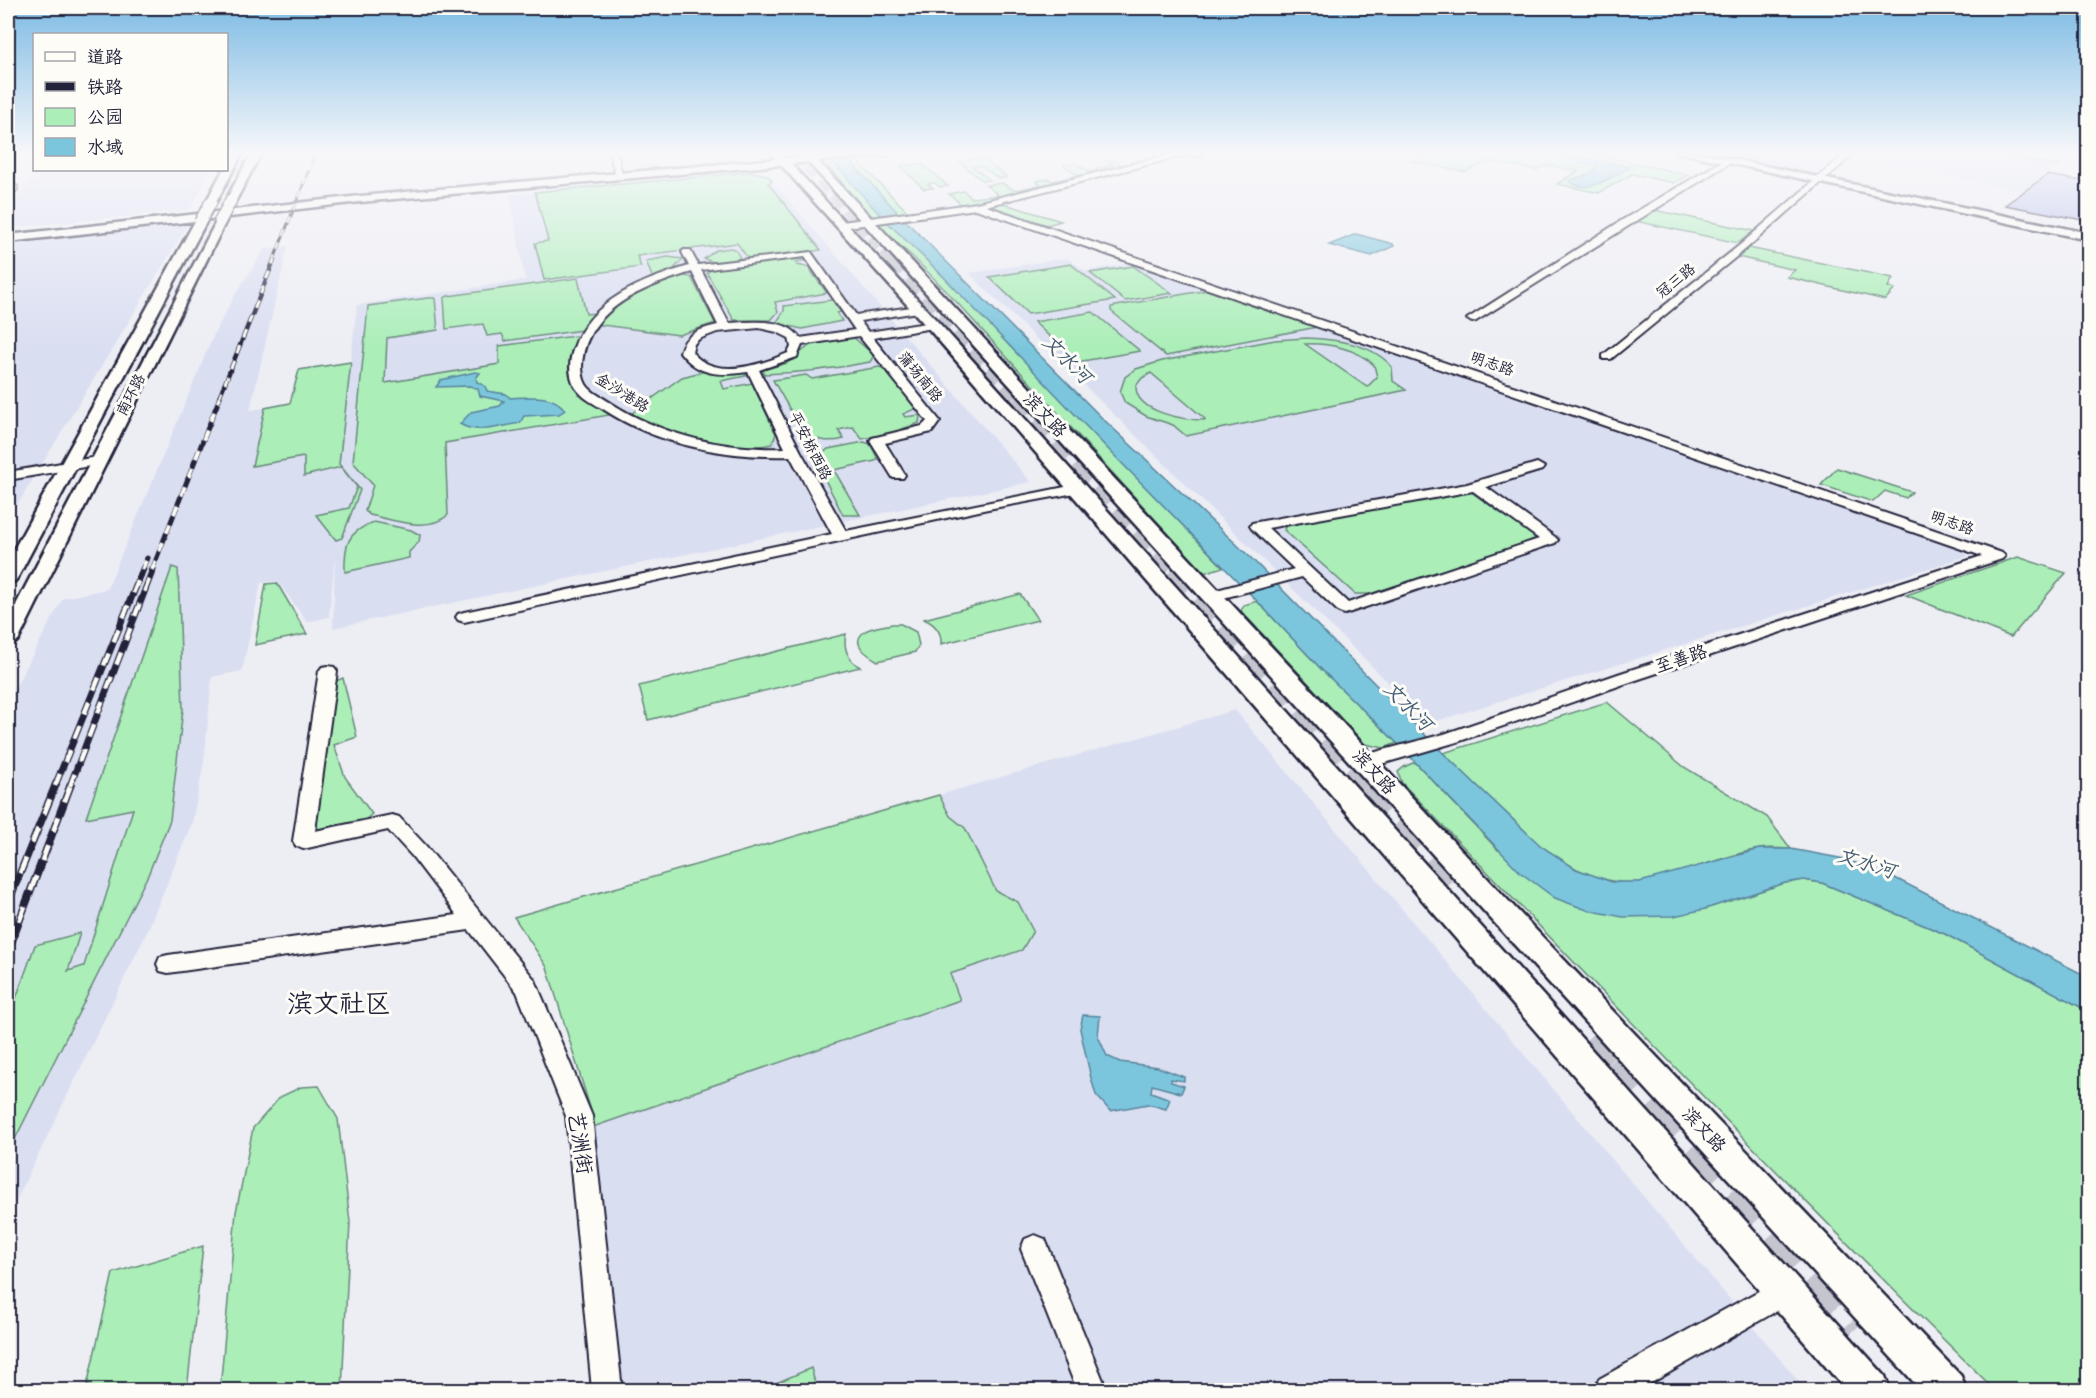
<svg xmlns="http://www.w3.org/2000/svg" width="2096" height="1398" font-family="Pangolin,'LXGW WenKai TC',sans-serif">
<rect width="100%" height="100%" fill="#edeef4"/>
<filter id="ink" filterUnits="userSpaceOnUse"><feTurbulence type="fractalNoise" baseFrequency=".0167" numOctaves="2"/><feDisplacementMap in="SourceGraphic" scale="12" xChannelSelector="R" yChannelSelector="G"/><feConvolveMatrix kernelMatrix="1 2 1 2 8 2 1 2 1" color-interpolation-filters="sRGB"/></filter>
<g filter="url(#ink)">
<g fill="#dadef1">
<path d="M622 152H749L624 162Z"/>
<path d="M1729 152H1841L1814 175 1725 158Z"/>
<path d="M1872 152H1983L2058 166 2022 191 1866 158Z"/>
<path d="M43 170H211L190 210 8 228V205Z"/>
<path d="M752 172 767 175 1031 482 333 628 335 555 329 617 307 622 277 581 261 583 242 671 212 677 204 763 192 823 146 934 8 1217V701L63 598 107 589 215 332 235 295 265 249 288 246 250 410 265 408 252 465 304 457 305 476 339 464 357 305 525 280 510 194Z"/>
<path d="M190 221 8 520V241Z"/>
<path d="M1067 258 1086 271 1132 263 1962 550 1968 556 1430 723 969 273Z"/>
<path d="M1235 710 1806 1390H623L591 1111 547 967 514 917Z"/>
</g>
<g fill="#abeeb8" stroke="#66887a" stroke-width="1.5" fill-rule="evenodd">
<path d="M1428 152H1584L1689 175 1674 183 1632 174 1599 193 1557 184 1578 171 1548 165 1536 170 1489 161 1465 172 1411 161Z"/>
<path d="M1983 152H2044L2070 157 2058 166Z"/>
<path d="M981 158 1006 176V178H998L981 166 973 167 990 180 983 181 958 161Z"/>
<path d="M1104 159 1125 165 970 203 961 204 949 194 964 191 972 198 998 195 986 185 1002 183 1014 190 1040 185 1036 181 1048 179 1053 181 1078 175 1063 165 1075 163 1091 172 1097 170 1095 168 1113 165Z"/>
<path d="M856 161 859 163 908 212 899 214 851 162Z"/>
<path d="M835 164 881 216 870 218C855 201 843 183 828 166Z"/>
<path d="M917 164 923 165 948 186 940 187 935 183 928 184 933 188 924 189 900 166Z"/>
<path d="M752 172 767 175 772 181 768 183 821 250 749 260 737 243 637 256 641 267 544 280 535 243 548 241 535 192Z"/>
<path d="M998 202 1061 221 1047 225 988 205Z"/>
<path d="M1654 210 1754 231 1738 243 1635 221Z"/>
<path d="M888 223 943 276 1223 567 1204 573 950 295 914 258 876 224Z"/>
<path d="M731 248 736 250 741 260 717 263 704 259 716 250Z"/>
<path d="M1749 248 1893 278 1888 287 1895 289 1885 300 1787 277 1795 270 1738 257Z"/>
<path d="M668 257 683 259 672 271 653 279 646 261Z"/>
<path d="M804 257 806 260 796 262 797 265 808 267 827 293 775 302 778 312 771 320H734L707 273 715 267Z"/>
<path d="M1071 264 1115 300 1028 314 989 277Z"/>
<path d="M1133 266 1172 293 1125 301 1090 273Z"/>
<path d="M677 275 691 277 715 323 679 335 594 324 627 297Z"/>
<path d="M578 278 586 314 596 313 582 330 505 341 502 334 487 336 483 324 446 329 444 298 448 296Z"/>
<path d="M1208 290 1317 327 1166 356 1111 311V307L1116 306Z"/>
<path d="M428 298H435L438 330 387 338 385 383 499 364V346L575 336 579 338C564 356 565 383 584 399 593 405 605 410 615 414L445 443 448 515C428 533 393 520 370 515L365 511 373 485 353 462 368 306Z"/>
<path d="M832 300 841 312 837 313 842 321 802 329 776 323 784 311V306Z"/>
<path d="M1093 312 1140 351 1077 362 1034 322Z"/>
<path d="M853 337 874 355 870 362C834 369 801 373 764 374L763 370 787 363 809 346V342Z"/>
<path d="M1306 338C1335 339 1372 343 1392 367L1393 381 1406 390 1186 436 1173 425 1146 416 1125 403 1120 392 1125 377 1136 369 1162 361 1275 340ZM1305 344C1328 343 1356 348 1374 365L1377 377 1367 387ZM1151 373 1205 419V420C1185 420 1135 413 1136 386L1142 378Z"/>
<path d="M351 362 339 464 360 490 342 538 336 540 316 515 349 508 357 487 341 467 304 476V457L252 466 265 408 290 403 299 370Z"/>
<path d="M879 367 886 369 917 408 903 414 905 417 920 415 919 423 888 434 862 439 853 427 838 430 844 439C829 443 820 440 805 436L773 380 806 375 812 379Z"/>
<path d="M705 371 745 373 746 376 721 381 724 389 752 383 776 434 772 444C740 452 656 437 632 413L682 377Z"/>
<path d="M864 442 870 444 878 459 875 461 834 470 860 515H843L815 460 828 449Z"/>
<path d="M1837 468 1912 492 1906 498 1885 491 1873 502 1821 485Z"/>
<path d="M1471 492 1538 539 1370 594H1355L1284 530 1286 525 1296 523Z"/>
<path d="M374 522 411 530 420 535 419 542 409 552V558L345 572C344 545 347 532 374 522Z"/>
<path d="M2018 557 2066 573 2011 637 1906 595Z"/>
<path d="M172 567 178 569 183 709 170 820 148 875 8 1153V1021L35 945 80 933 68 971 84 966 133 809 86 818Z"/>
<path d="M277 583 307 634 255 645 266 584Z"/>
<path d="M1020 594 1038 620 941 644C942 632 935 624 924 619Z"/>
<path d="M1257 601 1323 671 1397 743 1384 748 1365 744 1241 611 1244 605Z"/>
<path d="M892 624H901L916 632 919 645 915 652 878 661C869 656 849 644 864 632 870 627 884 626 892 624Z"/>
<path d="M846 634C843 648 847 659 860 667L648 720 639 686Z"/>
<path d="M343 678 357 737 334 745 345 777 372 814 364 821 318 829 317 822 336 681Z"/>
<path d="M1607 702 1684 767 1767 817 1791 849C1781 849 1769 847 1759 849 1719 856 1680 877 1640 882 1564 891 1492 801 1443 753Z"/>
<path d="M1415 762 1498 850 1705 909 1785 883 1804 880 1822 883 1945 934 2088 1011V1390H1995C1793 1193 1598 987 1402 783L1398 772 1404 767Z"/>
<path d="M939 795 950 816 965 828 996 891 1018 902 1033 931 1022 950 950 974 960 1000 593 1127 591 1111 547 967 514 917Z"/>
<path d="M319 1086 338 1119 350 1222 342 1390H220L236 1212 253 1128 280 1097 301 1087Z"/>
<path d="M203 1246 187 1390H86L113 1273Z"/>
<path d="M811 1368 817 1390H760Z"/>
</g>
<g fill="#7cc6dd" stroke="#58849c" stroke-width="1.5">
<path d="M824 152H841L899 214 1101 417 1251 558 1443 753 1541 846 1576 869 1612 882H1640L1760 849H1791L1845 859 1897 879 2088 977V1011L1945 934 1822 883 1804 880 1785 883 1705 909 1674 916 1623 917 1587 910 1555 898 1521 873 1397 743 1323 671 1257 601 1104 445 943 276 881 216Z"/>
<path d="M1542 152H1558L1630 167C1612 176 1589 196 1569 181L1589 174 1599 165 1577 162 1567 157Z"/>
<path d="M1356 234 1393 244 1394 246 1372 256 1329 245Z"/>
<path d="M475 372 480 373 476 378 477 382 485 386 487 391 506 394 510 398C528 397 554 393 565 410L559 414 524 416 520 423C501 426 477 435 460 424L471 412 500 406 504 401 480 396 478 389 470 386 436 387 441 380Z"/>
<path d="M1083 1015 1100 1016 1098 1036 1107 1056 1120 1062 1158 1067 1184 1077V1081L1171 1079V1082L1184 1086 1181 1093 1152 1085 1151 1092 1170 1099 1166 1109 1148 1104 1110 1111 1096 1095 1091 1078 1080 1029Z"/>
</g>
<path fill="#afb8e9" stroke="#22223b" stroke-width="1.5" d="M2047 175 2088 182V221L2005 205Z"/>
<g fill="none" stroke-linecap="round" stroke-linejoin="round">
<path stroke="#c4c5cf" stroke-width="13" stroke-dasharray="13 6" stroke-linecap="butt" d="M795 152 895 262"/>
<path stroke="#c4c5cf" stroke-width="16" stroke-dasharray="16 8" stroke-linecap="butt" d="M893 260 1019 398"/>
<path stroke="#c4c5cf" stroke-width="20" stroke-dasharray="20 10" stroke-linecap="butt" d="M1017 397 1174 570"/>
<path stroke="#c4c5cf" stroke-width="25" stroke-dasharray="25 13" stroke-linecap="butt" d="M1173 569 1370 786"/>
<g stroke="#c4c5cf" stroke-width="32" stroke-dasharray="32 16" stroke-linecap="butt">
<path d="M1369 784 1463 888"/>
<path d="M1595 1032 1618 1057"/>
</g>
<path stroke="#c4c5cf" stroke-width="39" stroke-dasharray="39 20" stroke-linecap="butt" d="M1617 1056 1861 1324"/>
<g stroke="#22223b" stroke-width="4">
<g id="minor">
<path d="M609 152H617L622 175 615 173Z"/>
<path d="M1179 152 1203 154 1199 156H1182L986 206 2002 553 2005 556 2002 559 1633 681 1457 742 1364 769 1357 767 1354 762 1357 757 1444 734 1621 673 1982 556 976 209 842 228 837 225 842 222 977 203Z"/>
<path d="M1847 152H1856L1747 248 1611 359H1603V355L1741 244Z"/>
<path d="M1724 160 1731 162 1476 321 1472 322 1467 319 1624 219Z"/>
<path d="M17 186V190L8 197V187Z"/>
<path d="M684 250H690L698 265 811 252 856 315 918 306 923 309 918 312 860 321 868 332 933 322 939 325 933 328 873 338 940 421 932 432 885 443 905 475 903 478H893L870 441 872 438 922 426 927 421 859 336 802 345 797 357 759 370 801 452 846 531 1075 485 1082 489 1075 493 988 509 464 622 458 620 456 617 458 614 464 612 832 534 790 456C726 458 657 445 603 409 595 404 586 400 580 393 569 382 568 364 573 350 589 300 643 280 689 266L682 252ZM805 257 855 330 800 338C786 317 750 322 729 323L701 270ZM692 272 718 325C701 329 685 333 680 352 698 376 720 376 748 372L785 448C725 450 662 436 611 403 604 398 594 394 588 387 582 380 581 366 583 357 591 306 649 285 692 272ZM759 328 777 332 789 338 791 347 788 353C760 365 714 380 692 352L694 344 699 339 717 332Z"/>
<path d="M97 457 102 458 104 461 102 464 8 480V472Z"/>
<path d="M1537 463 1544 467 1542 470 1486 487 1555 537 1558 540 1555 543 1345 614 1339 612 1302 577 1212 601 1204 596 1206 593 1294 569 1252 529 1250 526 1252 523 1467 484ZM1473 491 1539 539 1348 603 1268 528Z"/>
<path d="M328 666 334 667 337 671 315 831 392 815 399 817 426 846 535 980 592 1116 622 1390H592L566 1116 517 992 469 930 168 973 160 971 157 964 160 957 168 955 457 915 412 856 388 830 303 849 296 846 293 841 319 671 322 667Z"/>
<path d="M1035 1235 1045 1239 1107 1390H1077L1021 1249 1025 1239Z"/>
<path d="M1784 1277 1794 1281 1798 1291 1794 1301 1639 1390H1595L1599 1379Z"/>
</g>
</g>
<g stroke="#22223b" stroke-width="5">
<g id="major">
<path d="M233 152H243L216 202 211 205 207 204 206 202 223 170H226V164Z"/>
<path d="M252 152H262L235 202H227L226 200Z"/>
<path d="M770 152H781L786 158 803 157 799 152H810L813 156 894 152 889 155 818 161 1531 925 1961 1376 1966 1390H1921L1511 941 808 162 791 164 938 322 1885 1376 1890 1390H1846L928 328 781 165 360 202 221 218 226 221 19 639 15 643 8 645V620L218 218 204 220 206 222 18 577 15 581 8 583V560L195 221 8 242V235L360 196 776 159Z"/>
<path d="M1677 152H1698L2088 233V240Z"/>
</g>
</g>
<use href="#minor" fill="#fdfcf7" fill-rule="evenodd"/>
<use href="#major" fill="#fdfcf7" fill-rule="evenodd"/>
<g stroke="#22223b" stroke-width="3">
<path id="rail-far4" d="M273 262 316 152"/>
</g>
<g stroke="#22223b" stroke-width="4.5">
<path id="rail-far3" d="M219 398 274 260"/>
</g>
<g stroke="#22223b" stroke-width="5">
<g id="rail-far2">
<path d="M142 570 147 558"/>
<path d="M152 570 220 397"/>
</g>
</g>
<g stroke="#22223b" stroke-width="7">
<g id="rail-far1">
<path d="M55 786 143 569"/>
<path d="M70 786 153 569"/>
</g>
</g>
<g stroke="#22223b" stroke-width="8">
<g id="rail">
<path d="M8 903 56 784"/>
<path d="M8 951 71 784"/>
</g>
</g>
<use href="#rail-far4" stroke="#fdfcf7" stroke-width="2" stroke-dasharray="7" stroke-linecap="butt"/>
<use href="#rail-far3" stroke="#fdfcf7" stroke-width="3" stroke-dasharray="8" stroke-linecap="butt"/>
<use href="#rail-far2" stroke="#fdfcf7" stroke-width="4" stroke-dasharray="10" stroke-linecap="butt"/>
<use href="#rail-far1" stroke="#fdfcf7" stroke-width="4.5" stroke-dasharray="13" stroke-linecap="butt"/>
<use href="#rail" stroke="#fdfcf7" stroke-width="5" stroke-dasharray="16" stroke-linecap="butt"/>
<g stroke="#22223b" stroke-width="14" stroke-linecap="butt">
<g id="major-bridge">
<path d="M220 221 231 200"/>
<path d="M200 222 211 202"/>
</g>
</g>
<use href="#major-bridge" stroke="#fdfcf7" stroke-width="11"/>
</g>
</g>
<linearGradient id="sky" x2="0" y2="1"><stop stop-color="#7dbbe4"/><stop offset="0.44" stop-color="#f7f7fa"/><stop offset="1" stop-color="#f7f7fa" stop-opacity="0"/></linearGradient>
<rect width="2096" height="348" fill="url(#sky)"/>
<g text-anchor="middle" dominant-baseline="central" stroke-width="6" stroke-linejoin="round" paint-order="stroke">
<g font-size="15" fill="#22223b" stroke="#fdfcf7">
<text transform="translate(1676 281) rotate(-39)">冠三路</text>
<text transform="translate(1492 364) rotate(19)">明志路</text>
<text transform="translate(920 377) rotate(51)">蒲场南路</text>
<text transform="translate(622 393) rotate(32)">金沙港路</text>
<text transform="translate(131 395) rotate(-63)">南环路</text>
<text transform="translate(810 446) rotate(63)">平安桥西路</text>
<text transform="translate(1952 523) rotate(19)">明志路</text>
</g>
<g font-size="18" fill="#22223b" stroke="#fdfcf7">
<text transform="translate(1045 415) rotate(47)">滨文路</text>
<text transform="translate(1681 659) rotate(-18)">至善路</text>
<text transform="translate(1374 772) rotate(48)">滨文路</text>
<text transform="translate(1704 1130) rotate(47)">滨文路</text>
</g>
<g font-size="20" font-style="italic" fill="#425b74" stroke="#fdfcf7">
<text transform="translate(1067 359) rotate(45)">文水河</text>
<text transform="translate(1408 706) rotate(46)">文水河</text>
<text transform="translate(1866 863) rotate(17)">文水河</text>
</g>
<g font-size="21" fill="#22223b" stroke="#fdfcf7">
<text transform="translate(580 1143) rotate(81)">艺洲街</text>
</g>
<g font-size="26" fill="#22223b" stroke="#fdfcf7">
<text x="339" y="1004">滨文社区</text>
</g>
</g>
<rect width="2096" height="1398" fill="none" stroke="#fdfcf7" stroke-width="30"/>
<rect x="15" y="15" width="2066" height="1368" fill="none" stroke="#22223b" stroke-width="2" filter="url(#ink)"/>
<rect x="33" y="33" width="195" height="138" fill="#fdfcf7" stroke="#a5a5ac" stroke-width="1.5"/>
<rect x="45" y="52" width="30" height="9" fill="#fdfcf7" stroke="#a5a5ac" stroke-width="1.5"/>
<text x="87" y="63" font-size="18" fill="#22223b">道路</text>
<rect x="45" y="82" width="30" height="9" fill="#22223b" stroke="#a5a5ac" stroke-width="1.5"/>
<text x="87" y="93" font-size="18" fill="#22223b">铁路</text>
<rect x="45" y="108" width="30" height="18" fill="#abeeb8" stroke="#a5a5ac" stroke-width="1.5"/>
<text x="87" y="123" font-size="18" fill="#22223b">公园</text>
<rect x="45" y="138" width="30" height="18" fill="#7cc6dd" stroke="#a5a5ac" stroke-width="1.5"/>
<text x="87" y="153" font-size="18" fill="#22223b">水域</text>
</svg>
